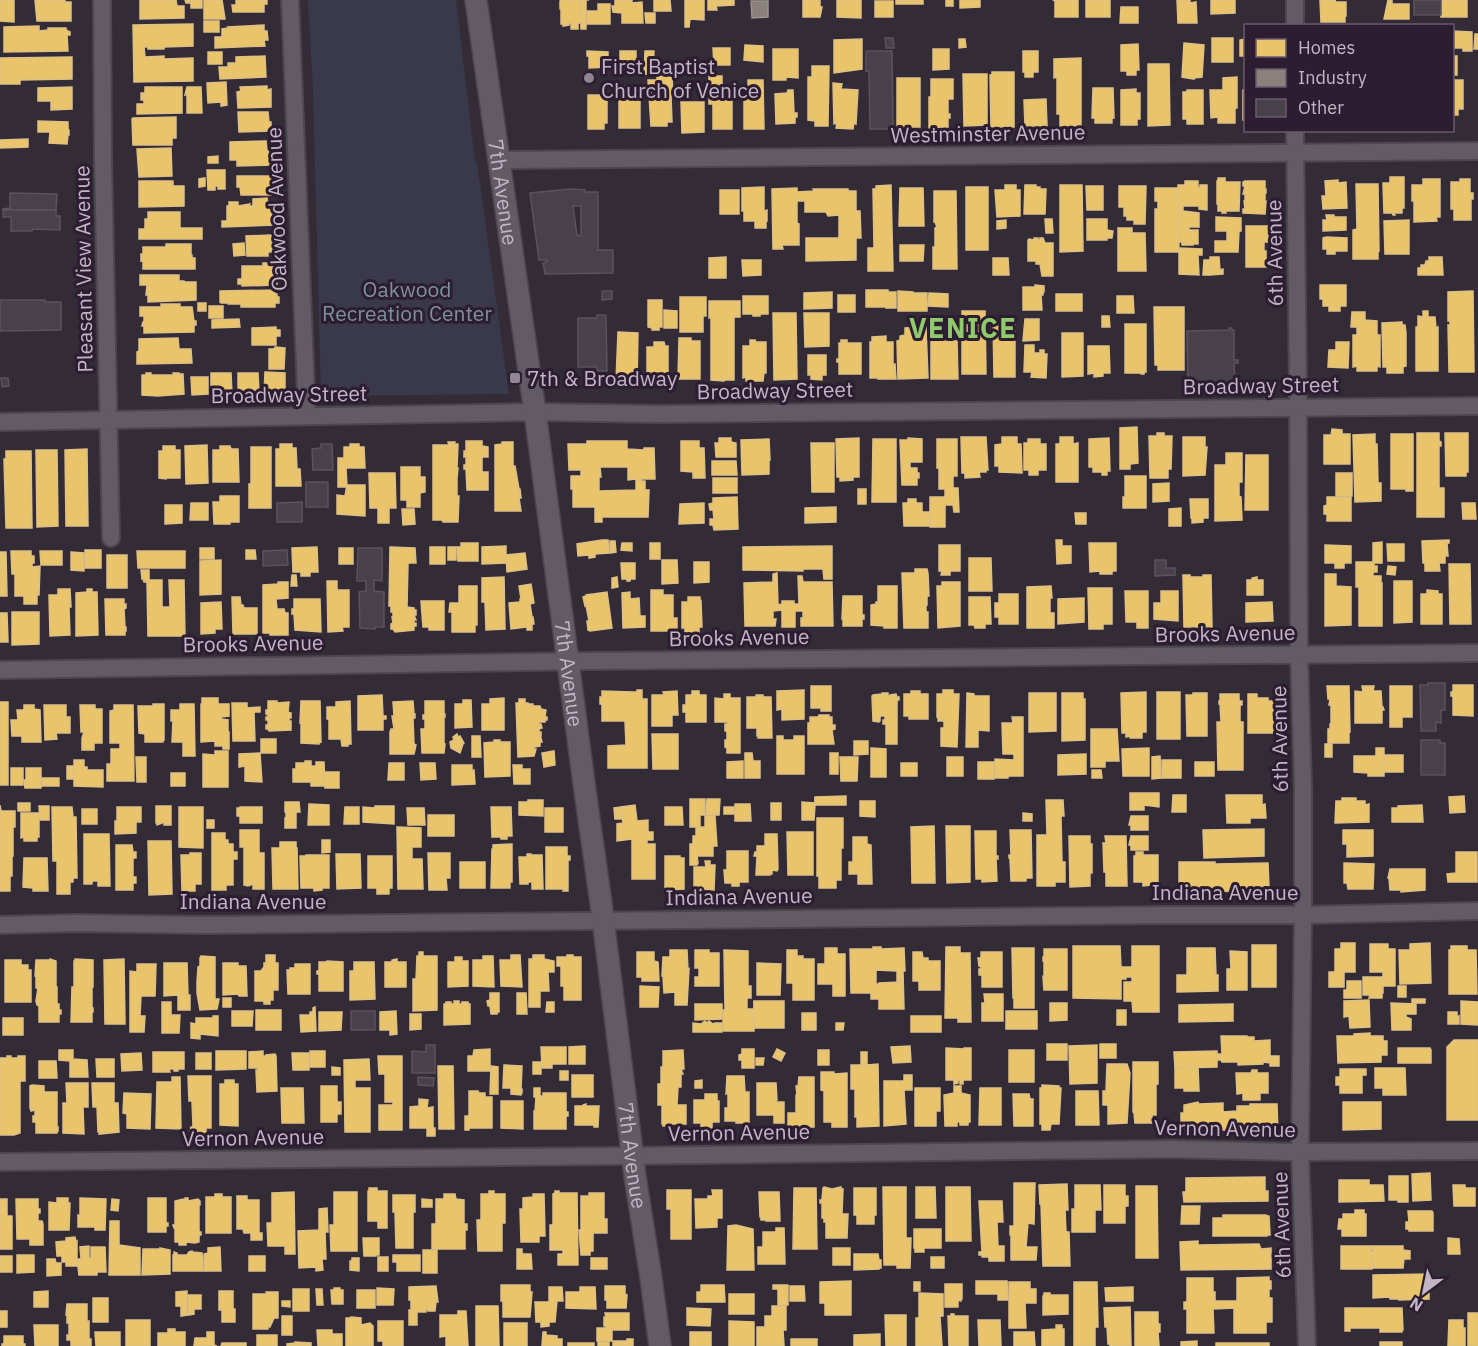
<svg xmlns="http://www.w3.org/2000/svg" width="1478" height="1346" font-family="'IBM Plex Sans',sans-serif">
<rect width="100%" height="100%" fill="#332b36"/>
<path fill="#3a394b" d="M308 0H456L475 161 477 162 509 394 321 396 313 89Z"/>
<g fill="#e9c46a" stroke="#dec086" stroke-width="1.5" fill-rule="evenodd">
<path d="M0 0H14V22L0 21Z"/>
<path d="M35 0H65V2H71V21H37Z"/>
<path d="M140 0H176L177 6H184V18L140 19Z"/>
<path d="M185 0H202V8H191V3H186Z"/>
<path d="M204 0H222L225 19H204Z"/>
<path d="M236 0H267V4H264V12H233L232 5H236Z"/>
<path d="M561 0H580L581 23H578V29H571V23H569V25L563 26V24H561V9H560V1Z"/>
<path d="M580 0H589H586V29H581Z"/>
<path d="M615 0H632V3L642 2 643 23H622V13L613 12 612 6H615Z"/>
<path d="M654 0H670L671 11H654Z"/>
<path d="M685 0H704V20L690 19 689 27H685Z"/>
<path d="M708 0H734V5L716 6 717 10H708Z"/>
<path d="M803 0H820V7H822L820 17H803Z"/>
<path d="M837 0H861V18L837 17Z"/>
<rect x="896" y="0" width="27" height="4"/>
<rect x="946" y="0" width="7" height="6"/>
<path d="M960 0H980V7L960 8Z"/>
<path d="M1053 0H1078V17H1055V1Z"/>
<rect x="1086" y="0" width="24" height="17"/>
<path d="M1177 0H1190V3L1196 2 1197 23H1178Z"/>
<path d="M1211 0H1235V13L1211 14Z"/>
<path d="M1320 0H1335L1336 2H1346V16H1345V22H1321Z"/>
<path d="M1388 0H1392V4H1409V19H1384Z"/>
<rect x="1441" y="0" width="26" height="17"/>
<rect x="875" y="1" width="18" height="16"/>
<path d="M598 4H610V24H587V11H598Z"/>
<path d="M1121 7H1138V23H1120Z"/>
<path d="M645 13H655V23H646Z"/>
<rect x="204" y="21" width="15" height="11"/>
<path d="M193 24V46L164 47V49H148V47H144L145 57 164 56V59L193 58V81L134 82 133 25Z"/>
<path d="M264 25V31H267L268 40H264L265 46 215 48V37H222V29L229 28 228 27Z"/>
<path d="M39 26V31L48 30V28H66V30L70 32V35H67L68 51 4 52V27Z"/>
<path d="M1452 31 1472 32V51H1463V48H1454Z"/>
<path d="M1475 34H1478V49H1474Z"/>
<rect x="1212" y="38" width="21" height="24"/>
<path d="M1245 38H1246V56H1240V40L1245 39Z"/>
<path d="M862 39V69L834 73V40Z"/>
<path d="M959 39H965L966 47 959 48Z"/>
<path d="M1184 43 1204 45 1202 77 1194 78V79L1182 77Z"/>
<path d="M1138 44 1139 70H1136V75H1127V71H1121V45Z"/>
<path d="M745 45 763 46V62L744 60Z"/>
<path d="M713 48H730V65H714Z"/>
<path d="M773 49H798V78L786 77V80H773Z"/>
<path d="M933 49H949V69L933 70Z"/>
<path d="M587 51 608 52V67L589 68V56H587Z"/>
<path d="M620 51H636V67L620 68Z"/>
<path d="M645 51H654L653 74H644Z"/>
<path d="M1023 51H1038V72H1033V77H1025V72H1023Z"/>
<rect x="208" y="52" width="14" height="12"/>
<path d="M265 56 266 77 220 79 219 67H228V63H236V57Z"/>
<rect x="1452" y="56" width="5" height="19"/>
<path d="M72 57V79L20 80V84H0V58Z"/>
<path d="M1081 58V126H1060V114H1057V77L1054 78V59Z"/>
<path d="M1148 64H1169L1170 125 1148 126Z"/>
<path d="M812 66H829L828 126H815V121L808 120V77H812Z"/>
<path d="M992 72H1014V127H991L990 75H992Z"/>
<path d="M963 74H987V125L964 126Z"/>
<path d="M657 76H672L673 96H671L672 122H667V126H651L648 80H657Z"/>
<path d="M709 76H722V91L728 93V96H732V129H713V104H709Z"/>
<path d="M1237 77V108H1235V123H1218V117L1211 118 1210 90H1223V78Z"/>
<rect x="897" y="78" width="23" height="49"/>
<path d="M931 79H953V99H948V114H950V118H948V127L929 128V97H931Z"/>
<path d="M748 80H763L764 129H744V96L747 95V93H748Z"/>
<path d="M1452 80H1463V109H1458V115H1452Z"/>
<path d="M226 82 227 105 221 106V102L208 103 207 83Z"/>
<path d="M833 83 842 84 841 89 858 90 856 124 854 123 853 129 836 128 837 123 834 124Z"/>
<path d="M267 86V90L271 89V107L238 108 237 92 241 91 240 87Z"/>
<rect x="619" y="86" width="21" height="42"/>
<path d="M72 87V109L51 110V101H38V88Z"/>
<path d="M145 87H182V113L137 114V104H144V100H141V93H145Z"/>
<path d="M187 87H201L202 113H187V94L185 95Z"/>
<path d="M1093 88H1113L1114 118H1112V123H1095V118H1092Z"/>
<path d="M1136 89V93H1140V119H1137V125H1121V90Z"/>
<path d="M788 90H793L794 113H797V117H795V123L776 124 775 94 787 93Z"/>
<path d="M1187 90H1203V124H1187V119H1183V92H1187Z"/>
<rect x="1243" y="90" width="3" height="30"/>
<path d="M588 95H602V98H607V123H604V129H588Z"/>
<path d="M1046 99 1047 126H1025L1024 100Z"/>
<path d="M681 102H704V132L682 133Z"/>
<path d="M238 112H268L269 122H271V131L239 132Z"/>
<path d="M176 117V138H172V145H133L132 119 133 118Z"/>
<path d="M38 121 68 122V129L69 130V135H68L67 144 49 143 50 132H38Z"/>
<path d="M28 139V147L0 148V140Z"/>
<path d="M266 141 267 151H269V154H273V165L237 166V160H230V142Z"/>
<path d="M171 148 172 176 139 177 137 149Z"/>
<path d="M218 156V163H208V157Z"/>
<path d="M207 170H225V189H218V186H215V190H208Z"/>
<path d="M237 176H274L275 195H241L240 187H237Z"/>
<path d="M1390 177H1404V208H1402V213H1394L1395 215H1393L1392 213H1384L1383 183H1390Z"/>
<path d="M205 178V186L199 187V179Z"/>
<path d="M1218 178H1225V182H1240L1239 211H1225L1226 213H1222L1223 211H1218V204H1217V181H1218Z"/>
<path d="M1423 179H1440V217H1436L1437 221 1414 222V201H1412V185H1423Z"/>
<path d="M1460 179H1470V193H1473V199L1471 198V220H1454V209H1451V182H1460Z"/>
<path d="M1338 180V183L1346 182 1347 208 1323 209 1322 196H1326L1325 181Z"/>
<path d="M139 181H173V186H184V206L139 207Z"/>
<path d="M1185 181H1198V188H1200V185H1207V210L1199 209V206H1183V211L1199 213V227H1189V229H1188V230H1198V244H1193V245H1182V242H1179L1178 185H1185Z"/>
<path d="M1245 181H1265V189H1266V193L1265 194V201H1266L1265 214 1243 213V209H1245L1244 201H1245V194H1243L1245 186H1243V182Z"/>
<path d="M1356 184H1378L1379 251H1378V259H1353V230L1357 229Z"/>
<path d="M891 185 893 271H868V248H874L873 189H876V186Z"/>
<path d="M1005 185H1016V190H1020V216L997 217 995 190H1005Z"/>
<path d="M1025 185H1036V187H1040V189H1046L1045 214H1024Z"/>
<path d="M1060 185H1082L1083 251 1060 252Z"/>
<path d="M1086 186H1103V210H1087Z"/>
<path d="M1119 186H1146L1145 224H1134V220H1127V216H1124V207H1119Z"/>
<path d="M764 187V211L767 210V221H766V228H755V221H744V211H742V188Z"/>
<rect x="966" y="187" width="22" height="63"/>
<path d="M797 188V192L814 191 813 189H848V191H856V211H860L861 238H856V260L806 261V238H839V215L828 216 826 212H805V201H797V223L799 224V245H782L783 249H773L772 189Z"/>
<path d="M900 188H923L924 226H899Z"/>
<path d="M1155 188H1178L1179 252H1155V209H1158V201H1155Z"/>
<rect x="720" y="190" width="19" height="24"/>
<path d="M934 191H956L957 269H933V247H935V228L937 227 935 222H934Z"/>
<path d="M267 198 268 205 274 211 275 225 222 227V221H227V206H229V202H238V206L250 204 249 206H253V199Z"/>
<path d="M148 212H180V228H202V239H139V229H145V219H148Z"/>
<path d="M1326 215H1334V217H1346V230L1323 231V220H1327Z"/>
<path d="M1216 217 1241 218V231H1239L1238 252H1215V241H1227V231H1216Z"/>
<path d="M1045 219H1052L1053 233H1046Z"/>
<path d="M1087 219H1107V230L1113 231 1112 238H1107V240H1087Z"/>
<path d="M1006 220V228L997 229V221Z"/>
<path d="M1409 220V254H1385L1384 221Z"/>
<path d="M1246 226H1268V242H1264V251H1266V267H1246Z"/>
<path d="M1118 228H1132V233H1145L1146 271H1118Z"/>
<path d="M271 235 279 236V237L282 238V244H279V252H268V256H247L246 236Z"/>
<path d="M1326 237 1347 238V251H1335V254H1327V249H1323V238Z"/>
<path d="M1034 238H1038V240H1040V238H1043L1045 243H1053V276H1042L1040 264H1036V261H1028V240L1029 239 1034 240Z"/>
<path d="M244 243 245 255 234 256 233 244Z"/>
<path d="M166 244H191V255H192V258H195V269H143V260L141 261V254H143V247H166Z"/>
<path d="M900 245H924L923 261H900Z"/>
<path d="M1179 248 1202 249V255H1198L1199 275 1179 274Z"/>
<path d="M726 257V278H709V258Z"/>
<path d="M1210 257H1219L1220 270 1223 269V274L1210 275Z"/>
<path d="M1429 257H1442L1443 275H1418V268H1421V265H1425L1426 261H1429Z"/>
<path d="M993 258H1008L1009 275H993Z"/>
<path d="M742 260H761V275L743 276Z"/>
<path d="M1204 260H1210V275H1203Z"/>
<path d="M263 263H267V266H277V270H275V280H277V285L242 286V284H238V279H242V266H263Z"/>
<path d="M140 275H179V283H180V281H184L185 282H196V300L148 302V295H146L147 285H140Z"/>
<path d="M1035 285 1044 286V292H1043V295H1041L1042 310H1023V287H1035Z"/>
<path d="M1320 285H1346V306H1340V311H1329V306H1323V299H1320Z"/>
<path d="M275 290V294H277V297H279V303H275V307H241V304H228V303H221L220 302V291Z"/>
<path d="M866 290H888V292H896V308H886V307H866Z"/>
<path d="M898 291 913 292V293H927V311H898Z"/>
<path d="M1473 291 1474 372H1449L1448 325H1450V321H1448V292Z"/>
<path d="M832 292V308L804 309V293Z"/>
<path d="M929 293 948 294V307L928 306Z"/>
<rect x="1056" y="294" width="26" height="17"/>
<rect x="838" y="295" width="17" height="17"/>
<path d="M743 296H768V314H760V316H753V314H743Z"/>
<path d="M1117 296H1133L1134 313H1117Z"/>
<path d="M680 297H706V316H703V332H680Z"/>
<path d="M648 300H662V327H659V330H652V328L648 327Z"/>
<path d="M709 301H740V317H734V380H724V381L711 380V317L709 318Z"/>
<rect x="198" y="303" width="8" height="8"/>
<path d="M161 304H180V307H192L194 321H196V325H194V332L144 333V326H142L143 322H144V316H140V307H161Z"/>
<rect x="209" y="306" width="14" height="12"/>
<path d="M1154 307H1184V370H1158V365H1155Z"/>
<path d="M664 310 677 311V328H664Z"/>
<path d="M962 311H985L986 374H962Z"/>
<path d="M1423 311H1428V317H1435L1436 328 1438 327V371H1416V327H1418V316L1423 317Z"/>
<path d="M1352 312H1365V320L1377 321V335H1380V367L1377 366V371H1357V366L1353 367V335H1357V327H1351Z"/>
<path d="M773 313H796L797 379 774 380Z"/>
<path d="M804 313H829V346L805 347Z"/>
<path d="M1102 316H1109L1110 327H1102Z"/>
<path d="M239 319 240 327 212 328V320Z"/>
<path d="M1025 319H1039V340L1023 341Z"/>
<path d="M993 321H1000V323H1015V377H994Z"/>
<path d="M1402 322V325H1405L1406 333V366L1403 367V373H1387V367H1383L1382 323Z"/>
<path d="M1125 324H1146V372H1144V374H1141V373H1125Z"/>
<path d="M276 327V330H280V336H276V345H252V328Z"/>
<path d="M926 327 928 378 898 379 897 341 900 340V336L905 335V328Z"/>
<path d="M618 332 638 333 637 381H616Z"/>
<path d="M1062 333H1083V376L1062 377Z"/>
<path d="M886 336V342H893V364H895L896 379H878V378H870V342H872V337Z"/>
<path d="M178 338 179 349H191L192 363 137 364V352L139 351V339Z"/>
<path d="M679 338H691V341H700V379H678Z"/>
<path d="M750 340H755L756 342H766V373H764L763 381H746V377L743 378V346H750Z"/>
<path d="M841 340H847V343H861V374H839V362H837V359H839V343H841Z"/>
<path d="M931 341H957L958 379H931Z"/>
<path d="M654 342H664L665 346H668V381H647V347H654Z"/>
<path d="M1336 342H1349L1348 368 1328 367 1329 350H1336Z"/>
<path d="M1025 345H1034V353H1040V350H1044V354H1047L1046 378 1031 377 1032 372H1024Z"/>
<path d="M1088 346H1109L1110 373H1103V376L1094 377V373L1088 374Z"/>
<path d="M275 347 285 348 284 369H269V349H274Z"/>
<path d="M808 355H826V375H822V380L811 379V375H808Z"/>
<path d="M265 372 285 373V394H264Z"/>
<path d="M146 373H151V375H174L173 373H179V374H183L184 394 158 396 142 395V375H146Z"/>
<path d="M211 373H231L232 394H226V395L211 394Z"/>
<path d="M238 373H258L259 393 247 395V394H238Z"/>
<path d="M191 377H208V394L192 395Z"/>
<path d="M1137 427 1138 463 1130 464V469H1120V428Z"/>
<path d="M1332 429 1342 430V434H1350V464H1324V435H1331Z"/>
<path d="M1157 433H1164V436H1172L1171 469H1168V478H1150L1149 436H1157Z"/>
<path d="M1417 433H1439V441L1441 442V446H1439V488H1444V517H1417Z"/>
<path d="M1445 433H1468V472H1466V476H1446Z"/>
<path d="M1375 434V444H1377L1378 483H1381V501L1355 502 1353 435Z"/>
<path d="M1391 434H1413V491H1406V489H1391Z"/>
<path d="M961 437H986L988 470H986V472H979L980 477 965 478V473H962Z"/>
<path d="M1002 437H1017V444H1021L1022 473 999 472V466H995V445L1002 444Z"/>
<path d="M1060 437H1073V444L1078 443V482H1056V444H1060Z"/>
<path d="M1183 437H1205V447H1207L1205 475 1183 476Z"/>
<path d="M719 438H731V442L736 443V457H716L715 443H719Z"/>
<path d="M859 438V477H853V480L840 481V477H837L836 439Z"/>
<path d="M908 438 922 439V462H910V468H917V473H919V478H917V485H902L900 440H908Z"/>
<path d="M1109 438 1110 471H1107V475H1102V472H1093V467H1089V439Z"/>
<path d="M769 439 770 460 769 461V474L742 475 741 440Z"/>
<path d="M873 439H896V502H872Z"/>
<path d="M937 439H957V476H953V488H958L959 512H954L953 505H945V527H930V497H945V489H939V468H937Z"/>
<path d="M1028 439H1040V444H1046V470H1038V475H1029V470H1024V443H1028Z"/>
<path d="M466 441H482V446L488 447V457H482V472H488V490H467L466 469H464V465H466V456L464 457V451H466Z"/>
<path d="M587 441H627V449L644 450V448H654L655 479H641V481H645V490H649L648 517H602V522H595V507H573V489H571V476H581V470H569L568 444H587ZM600 467H628V480L636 479V490L599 491V477H601Z"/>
<path d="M681 441H699V448H704L705 478H693V472L681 471Z"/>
<path d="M448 442H455L454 444H458L457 468H458L457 478V496H459L458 522H443L442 520H433V445H449Z"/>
<path d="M502 442H513V466H515L519 489H520L521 498H519L521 511H495V445L502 444Z"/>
<path d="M811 443H834V492H812Z"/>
<path d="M280 444H292V448H296L297 469H300L301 486H276V449H280Z"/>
<path d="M350 444H359V447H364L365 468H346L347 487H338V458H344V447H350Z"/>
<path d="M207 445 208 483 186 484 185 446Z"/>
<path d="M163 446H175V450H180V478H166V479L159 478V451H163Z"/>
<path d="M220 446H230L231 449H238L239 482H213V450H220Z"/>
<path d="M251 447H271V508H249V484H251Z"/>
<path d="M87 449 88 526H66L65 450Z"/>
<path d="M36 450H57L58 526 37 527Z"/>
<path d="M6 451H31L32 528H6L4 459H6Z"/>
<path d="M1226 453H1242V482H1239V496L1241 497 1242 520 1215 521V465H1226Z"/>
<path d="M1246 455H1268V510H1245Z"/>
<path d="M712 461H736L737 475H712Z"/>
<path d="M401 467H420V477H425V492L420 493V507H407V500H401Z"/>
<path d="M369 473H395L396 508H389V523H378V508H370Z"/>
<rect x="1336" y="473" width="16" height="23"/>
<path d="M1125 476H1146V508H1123V497H1125Z"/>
<rect x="713" y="478" width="24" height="15"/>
<path d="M1169 483V501L1153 502V484Z"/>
<path d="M347 485H365V516L337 514V495L345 496Z"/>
<rect x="858" y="489" width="8" height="15"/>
<path d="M220 496H239V522H230V524H214L213 502H220Z"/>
<path d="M737 497 738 529 714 530 713 525H710V519H714L713 510H710L709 504 713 503V498Z"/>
<path d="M1327 497H1351V521H1327V514H1324V506L1327 505Z"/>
<path d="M908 499H916V503H922V512H930V526H904L903 503H908Z"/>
<path d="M1190 499H1208V518H1203V522L1192 523V519L1191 518Z"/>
<path d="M191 503H208V520H190Z"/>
<path d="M704 503V523L679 524 680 504Z"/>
<path d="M1462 503H1475L1476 519H1463Z"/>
<path d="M165 505H182V523L165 524Z"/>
<path d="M836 507V522L805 523V508Z"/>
<path d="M1181 508V526H1169V509Z"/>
<path d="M402 509H414L415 524 403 525Z"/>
<path d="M1075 513H1086V524H1076Z"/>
<path d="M602 540H608L609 553 595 554V557L589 558V555L578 556 577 544Z"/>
<path d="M1056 540H1062V546H1071V563L1057 564Z"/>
<path d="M1449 540V543H1447L1448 556H1445V563H1439L1440 571H1425V563H1423L1422 541Z"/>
<path d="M610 541H615L616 552 610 553Z"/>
<path d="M1382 542V563H1374V566H1377V572H1373V576H1381V583H1382V626H1359V587H1356V562H1373V543Z"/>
<path d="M461 543H478V561H458L457 547H461Z"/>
<path d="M622 543H632V551L621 550Z"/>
<rect x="650" y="543" width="10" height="16"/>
<path d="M1089 543H1116V571H1112V574H1100V571L1090 572Z"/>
<path d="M1387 544H1404V561H1388Z"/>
<path d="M939 545H960V571H950V575H941L942 571H939Z"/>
<path d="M1325 545 1351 546V563H1344V568H1335V563H1325Z"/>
<path d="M506 546V563L482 564V547Z"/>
<path d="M832 546V579H824L823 569H803V571L743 570V547Z"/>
<path d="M317 547 318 572H310V576H301V572H293L292 548Z"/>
<path d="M390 547 415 548 416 563H408L407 607 414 608V610H416V615H414L416 620H414V623H416V626H414V630L395 632 393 629H391V624L393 623 392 617H393V612H391V606H389Z"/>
<rect x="430" y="547" width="15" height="17"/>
<rect x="448" y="547" width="8" height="13"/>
<rect x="200" y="548" width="14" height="11"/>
<rect x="339" y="548" width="14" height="16"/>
<rect x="85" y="550" width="16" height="18"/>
<path d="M246 550H255L256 559H246Z"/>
<path d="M11 551H31V556H34V563H32V567L40 566 39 595H37V604H24V596H15V574H12Z"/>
<path d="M40 551H62V565H41Z"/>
<path d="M137 551H185V568H138Z"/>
<path d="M0 552H6L7 596H0Z"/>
<path d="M71 552 84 553V571L71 570Z"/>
<path d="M525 553 527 569 507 572 506 555Z"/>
<rect x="107" y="555" width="20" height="33"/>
<path d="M969 558H991L992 591H969Z"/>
<path d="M221 560V594L200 595V561Z"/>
<path d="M662 560H677L678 583 662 584Z"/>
<path d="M694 562H709V582L694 583Z"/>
<path d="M621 563H635V579H630V581H627V579H622Z"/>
<path d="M1449 564H1470L1471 624H1450Z"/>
<path d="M1388 566 1396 567 1395 575 1387 574Z"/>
<path d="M915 569H927L928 573 929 596H927V605H926V612H928V628H904L902 573H915Z"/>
<path d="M141 570H149V580H162V607H170L169 580H184L185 636H148L147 582H144L143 579H142Z"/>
<path d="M777 573 778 605 782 604V601H794V604H799L798 576H802L803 582H832L833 626H801V618H803V611H795V627H782V610L773 611V619H776L775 626H745L744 583 773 582V574Z"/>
<path d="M1325 574H1336V586L1351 587V625L1325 626Z"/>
<path d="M292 575H296L297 586H291Z"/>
<path d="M1183 575H1190V577H1203V575H1211L1212 627H1184Z"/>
<path d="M504 577 505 629 486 630 485 602H482V578Z"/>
<path d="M617 577 618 587 612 588V578Z"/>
<path d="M1257 577V580H1263V595H1247V580H1252V578Z"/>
<path d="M327 581H337V590H349V627H342L343 631 328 632Z"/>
<path d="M1394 581H1412V622L1394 623Z"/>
<path d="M278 582H288V598L276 599 277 609H284L285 613H288V635H270V633H263V585L278 584Z"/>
<path d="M942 582H960V626L938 628 937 586H942Z"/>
<path d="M531 584 534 603 530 604 532 617H533L534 624H532V630H527V627L511 629 509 603 520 602V599H521L519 586Z"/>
<path d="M459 586H477V625H475V632H452V612H449L450 603H459Z"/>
<path d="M878 586H897V628H884V626L871 625V605L876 604V602H878Z"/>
<path d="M1051 586 1052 598H1050V613H1054V628H1027V587Z"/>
<path d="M1088 588H1112V624H1103V629H1089Z"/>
<path d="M58 589H70L71 607H69L70 635 50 636 49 595H58Z"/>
<path d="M87 589H92V592H97L98 635 76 636V593L87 592Z"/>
<path d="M651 590H663V595H673V618H677V631H651Z"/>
<path d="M1427 590 1438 591V594H1442V624H1421V594H1427Z"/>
<path d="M1125 591H1148V628H1137V622H1126Z"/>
<path d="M1161 591H1178V621L1154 619V603H1161Z"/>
<path d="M607 592 612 628 590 631 588 630 587 621H589L586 605 585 606 583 597 586 596V595Z"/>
<path d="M630 592V599L639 598 640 616H645V627L623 628 622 593Z"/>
<path d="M999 594H1018V624H999V617H995V603H999Z"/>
<path d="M843 596H862V615H864V619H862V626H843V619H842Z"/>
<path d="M232 597H240L241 605H243L244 608H257V634H233Z"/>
<path d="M688 597H700V602L701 601 702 627H699V633L685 634V628H682V602H688Z"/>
<path d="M969 597H990L991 624H985V628H975L974 625H969Z"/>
<path d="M1084 598V622L1058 624V599Z"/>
<path d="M105 599H124V605L126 604V608L124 609 125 627H126V631H125V635H106Z"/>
<path d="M294 599H320L321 632 295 630 294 614H292V609H294Z"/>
<path d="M421 601H444V630H429V627H423Z"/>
<path d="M221 602 222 629H215V633L201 634V603Z"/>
<path d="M1272 602 1273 621 1246 622V603Z"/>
<path d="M12 612H39V644L12 645Z"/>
<path d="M0 613H7L8 642H0Z"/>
<path d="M1453 685H1473V716L1453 715V696H1451V692H1453Z"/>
<path d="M811 686H831V711H821V708H811Z"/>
<path d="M1327 686H1349L1350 732H1349V743H1328V729H1330V724L1331 723V705H1329L1330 699H1328Z"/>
<path d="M1362 686H1374L1373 691H1381L1382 707H1383L1384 710H1382V723H1355V691L1363 692Z"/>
<path d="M1390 686H1412V717H1402V727H1390Z"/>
<path d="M637 690H642V699H647V768H608V746L626 745 625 721H602V704H600V697H602V691L633 692H637Z"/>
<path d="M804 690V719L782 720V709L777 710V691Z"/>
<path d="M943 690H953V694H959L957 747 941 746V728H944V721H938V717H937V694H943Z"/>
<path d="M677 691 678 715H672V726H652V695H664L663 692Z"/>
<path d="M692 691H699V695H706V722H686V712H683V705H686V695H692Z"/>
<path d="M911 691H920V694H928V719H909V716H904V694H911Z"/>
<path d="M1146 692V732H1142V738H1130V736L1126 737V733H1122L1121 693Z"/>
<rect x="1157" y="692" width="23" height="47"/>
<path d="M882 693H888V696H890V695L896 694 897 697H899V700H897V744H886V724H883V720H885V716H880V721L879 722 873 721 872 696 873 695 882 694Z"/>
<path d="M967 693 974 694V696H989V731L978 730V747H966Z"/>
<path d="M1029 693H1056V731L1029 732Z"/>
<path d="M1062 693H1083V699H1085V740L1062 741Z"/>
<path d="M1193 693H1207V736H1187L1186 695H1193Z"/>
<path d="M724 694H730V698H740V753H727V748L725 747V740H727V731H725V724H728V722H715V698L724 699Z"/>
<path d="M1220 694H1239V701H1242V705H1240V722H1243V770H1218L1217 722H1221L1220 704H1219V701H1220Z"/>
<path d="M1248 694H1257V698H1268V701H1274V733H1248Z"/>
<path d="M382 695 383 716H386V719H383V730H358V696Z"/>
<path d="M756 695H763V697H771L772 738H758L759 736H757V728H747V697H756Z"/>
<path d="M202 698H218V704H229V716L221 717 222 719 228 720V732H229V749H223V746H215V741L201 742V704H202Z"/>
<path d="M504 698V730H482V704H490V699Z"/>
<path d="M519 699H525V703H528V704H533V706H540L541 709 546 710 545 717H547V720H545V722H539V724H541L542 728 539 729V732H541V736H539L541 738 542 742H540V746L534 747V749H536L534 756 518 757 516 703H519Z"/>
<path d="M463 700H471L472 727 455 728V704H463Z"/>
<path d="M268 701H277V703L289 702 288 712 291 713V718H289V721H291V725H289V726H291V730L269 731 268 729H266V725H268V720H266V717H268V715L266 714V710H268Z"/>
<path d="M301 701H320L321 742 319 743V744L301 743V723H300Z"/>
<path d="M350 701 351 744H348V746H342L341 739H329V719H327V707H336V702Z"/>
<path d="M413 701 414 714H415V718H413L414 744 416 745 414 754H390V732L391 729H394L392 716H394L393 702Z"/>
<path d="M425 701H444V714H445V717H444V744H445L444 753H422L421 729H425V719H423V715H425Z"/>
<rect x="0" y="702" width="8" height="83"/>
<path d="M232 703H247V708L260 707V712H254L255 741H233Z"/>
<path d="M153 704H164V740H163V742H145V734L139 733 138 706H153Z"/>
<path d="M180 704H194L195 756H183V742H172L173 721H171V710H180Z"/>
<path d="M24 705H34V709L40 710 41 742H22V736H12L11 720H18L17 710H24Z"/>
<path d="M44 705H66V717H70V733H56L57 739 45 740Z"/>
<path d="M80 705H95V709H102V743H94V750H82V738L84 732H81Z"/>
<path d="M114 705H133L134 781H107V764H111V749H120V743H110V711L114 710Z"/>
<path d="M819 715H829V717H832V725H835V729L832 730 834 744H808V723H810V717H818Z"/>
<path d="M1012 717H1023V776H1008V778H995V759L1014 760V754H1003L1002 723H1013Z"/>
<path d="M1091 729H1117L1119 761H1105V767H1091Z"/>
<path d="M457 734 458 737 460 736 464 743 463 744 460 753 451 748 450 742 454 740 453 737Z"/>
<path d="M652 734H678V769H653Z"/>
<path d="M472 736H480L481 757H472Z"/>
<path d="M777 736H783V740H794V736H804V774H777Z"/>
<rect x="261" y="739" width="15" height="14"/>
<path d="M494 740H500V742H510V776L485 777 484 743 494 742Z"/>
<path d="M854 741H868V754L854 755Z"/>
<rect x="1325" y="744" width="7" height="13"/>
<path d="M871 748 886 749V777H871Z"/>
<path d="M1149 748V776H1123L1122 749Z"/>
<path d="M1376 748H1384V776H1368V773L1354 772V756H1376Z"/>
<path d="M215 751H228V787H203V754L215 755Z"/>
<path d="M554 751 555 765 544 767 542 753Z"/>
<path d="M260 753 262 782 245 781V766L239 767V754Z"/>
<path d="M745 753H752L753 761H760V778H745Z"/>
<rect x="830" y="753" width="8" height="21"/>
<path d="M1086 754V774L1058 775V755Z"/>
<rect x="1384" y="755" width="19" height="17"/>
<path d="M1160 756 1161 778 1152 779V757Z"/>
<path d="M136 757H146V782H137Z"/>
<path d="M840 757H858L857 781H841Z"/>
<rect x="947" y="757" width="16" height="19"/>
<path d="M74 760H84V767H87V770H103V787L74 786Z"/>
<rect x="1162" y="760" width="19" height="18"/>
<path d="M305 761H311V766H316V762H324L325 786H311V782H293V769H296V763H305Z"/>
<path d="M743 761V778H727V762Z"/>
<rect x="978" y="762" width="16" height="17"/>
<rect x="1195" y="762" width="19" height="14"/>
<path d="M389 763H404V780H388Z"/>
<path d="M420 763H435L436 779 421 780Z"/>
<rect x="901" y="763" width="16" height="13"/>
<path d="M452 765H472V771L474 770 475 784 452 785Z"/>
<path d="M513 765H522V769H530V784H514Z"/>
<path d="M67 766H73L74 779H67Z"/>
<rect x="11" y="768" width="12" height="17"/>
<path d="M26 768H41V788H25L24 780H26Z"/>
<path d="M1092 770H1101L1102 778H1092Z"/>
<path d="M324 772H339V788H325Z"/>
<rect x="171" y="773" width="14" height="13"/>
<rect x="42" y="778" width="17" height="8"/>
<path d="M1130 793H1159V807L1144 805V810H1130Z"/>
<path d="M1173 795H1186V812H1172Z"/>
<path d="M1226 795H1262V805L1265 804 1266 818H1250V823H1227Z"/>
<path d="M846 796V805H815V797Z"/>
<path d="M1464 796 1465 812 1450 813 1449 797Z"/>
<path d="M815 797V805L814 820H802V802L815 803Z"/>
<path d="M1342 798H1356V801H1365V805L1369 804V822L1335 823 1336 801H1342Z"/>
<path d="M690 799H705V815H700V827H690Z"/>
<path d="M707 799H720L719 815H706Z"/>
<path d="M528 800H543V816L519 815V802H528Z"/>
<path d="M1046 800H1063L1064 816H1061L1062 862H1065V882H1055V886H1037V835H1047Z"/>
<path d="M860 801H875V817L860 816Z"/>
<path d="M285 802H299L300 812H296V828H285V818H286V812H285Z"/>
<rect x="18" y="803" width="12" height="8"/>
<rect x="771" y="803" width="10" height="17"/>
<path d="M309 804 329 805V825H308Z"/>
<path d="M735 804H750L751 821H735Z"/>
<path d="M0 805 1 811H15V827H13V856H12V876H10V891H0Z"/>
<path d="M635 805 637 821 648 820V832H653V840H647V844H655V879H632V839L617 841V824L623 823 621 807Z"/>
<path d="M1422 805 1423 822H1392V808H1398V806Z"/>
<path d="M39 806H49V820H40Z"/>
<path d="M156 806H171V825H164L165 822 157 825V823H156Z"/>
<path d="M375 806H394V824L363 822V807L375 808Z"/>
<path d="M52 807H72L73 817H76L77 878H73V882H70V894H57V861H53Z"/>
<path d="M117 807H141V822H136V833L115 834V821H117Z"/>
<path d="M179 807H203V848L179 847Z"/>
<path d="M240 807H262V823H240V816H237V808H240Z"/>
<path d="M345 807H359V824H344Z"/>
<path d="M491 807H511L512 836H507V839H501V837H492Z"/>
<path d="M621 807 622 819H615L614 808Z"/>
<path d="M665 807H682L683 825H665Z"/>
<rect x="724" y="807" width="10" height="7"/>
<path d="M407 808H424L425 825H408Z"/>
<rect x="545" y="808" width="18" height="24"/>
<rect x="82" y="809" width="15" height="15"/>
<path d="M21 813H39V837H37V841H24V837L21 838Z"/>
<path d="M1023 813 1032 814V821H1023Z"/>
<rect x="428" y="815" width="26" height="21"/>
<path d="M705 816H715L717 846H713V856H697L698 863 697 865H690V844H693V836H696V827H705Z"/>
<path d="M1131 816H1148V830H1131V825H1129Z"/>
<path d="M817 818H843V848H841V880H836V888H819V876H817Z"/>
<rect x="207" y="820" width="7" height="8"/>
<path d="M934 826 935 883H912L911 827Z"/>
<path d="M946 826H970V882L947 883Z"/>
<path d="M397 827 421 828V847H412V859H422L423 889H398Z"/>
<path d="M1264 829V856L1204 858 1203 830Z"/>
<path d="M240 830H259V853H264V889H253V884L248 886 244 885V847H240Z"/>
<path d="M1010 830H1031L1032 878H1026V881H1011L1010 859 1009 858V855H1011Z"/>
<path d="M1343 830H1373V856L1347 857V844H1343Z"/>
<path d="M975 831H996V856H998V859L996 858 997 881 982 882V879H976Z"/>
<path d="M787 832H813V875H788Z"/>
<path d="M212 833H225V840H228V844H233V852H237V859H233V885H226V890H212Z"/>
<path d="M84 834H109L110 886H98V881H92V884H84Z"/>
<path d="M765 834H777L778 869 777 871 772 870V874H770V875H756L757 856H754L755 852H757V846H765Z"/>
<path d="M1069 836H1090V844H1092V873H1090V886L1070 887Z"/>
<path d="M1105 836H1126L1127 886H1106V872H1104L1103 843H1106Z"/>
<path d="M1131 836H1148V850H1131V845H1129Z"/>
<path d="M853 837H867V844L871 845 872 884H858V874H849V862H853Z"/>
<path d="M322 840H330V852L322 853Z"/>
<path d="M148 841H171L172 894 149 895Z"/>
<path d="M280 842H296V848H297L298 889H273L272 848H280Z"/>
<path d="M512 844V882H510V888H491L492 849H493V845Z"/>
<path d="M116 845H132L133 852H136V858H133V877H136V883H133V890H116Z"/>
<path d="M546 847H567V856H570V860H568V891H563L564 889H546Z"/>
<path d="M727 851H748V882H739V886H732V883H725L724 870H727Z"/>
<path d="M1136 852H1143V855H1158V882H1151V885L1143 886V882H1134V856H1136Z"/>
<path d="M1456 852H1477V882H1448L1447 874 1456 873Z"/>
<path d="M190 853H201V884H195V891H182L181 855H190Z"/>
<path d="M428 853H450V878H446L447 890H429Z"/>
<path d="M336 854H360L361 888 337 889Z"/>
<path d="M527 854H531V857H532V855H542L543 889H532V882H528V884H520L519 857H527Z"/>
<path d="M306 855H329V888H322V890L314 891V888H301L300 856H306Z"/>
<path d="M368 856H392V888H389V894H377V888H368Z"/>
<path d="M665 856H680V858H684V889L665 890Z"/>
<path d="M24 858H47L48 891H33V888L23 887Z"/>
<path d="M705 861H710V865H715L714 890 701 889V887H694V867H706Z"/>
<rect x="460" y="862" width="25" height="26"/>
<path d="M1179 862H1215V864L1268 863 1269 887H1261V890H1250V892L1215 891 1216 893H1179Z"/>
<path d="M1344 863 1374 864 1373 889H1348L1347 883H1344Z"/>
<path d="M1390 869H1425V890L1401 892V890H1390L1389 878H1388Z"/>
<path d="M1341 943H1355V972H1344V987H1329V972H1335V949H1341Z"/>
<path d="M1430 943 1431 983 1400 984 1399 950H1410V944Z"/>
<path d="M1370 944H1388V949H1395V986H1383V993H1382V998H1369L1370 995H1363V977H1382V981H1383V972H1370Z"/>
<rect x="1252" y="945" width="24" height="42"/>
<path d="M1073 946H1120L1121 967H1132V946H1159V1012H1133L1132 1001H1124V982H1132V977H1126V979H1121V999L1073 998Z"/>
<path d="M1451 946H1467V950H1476L1477 994H1449V950H1451Z"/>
<path d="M873 947H881V949L904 948 905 971H903L904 1009H879V999H871V993H851L850 949H873ZM876 970 897 971V981H901V982L879 983V984H876Z"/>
<path d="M946 947H960V953H970L971 1022H958V1018H945Z"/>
<path d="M825 948H837V954H845V996H833V984H818V964H825Z"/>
<path d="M1012 948H1034V1008H1014V998H1013Z"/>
<path d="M1187 948H1215L1216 975H1218V991L1177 992V975H1187Z"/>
<path d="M1044 949H1067V990H1044L1043 977 1044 978V961H1043V957H1044Z"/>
<path d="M670 950H687L688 970 689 969 687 1005H675V992L664 993 663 976H662L663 957H670Z"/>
<path d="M695 950H709V953H719V986H695V977H699V968H695Z"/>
<path d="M724 950 748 951V986H751V998H747V1009H754V1001V1031H723V1010H725Z"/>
<path d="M787 950H797V956H803V959H814V1000H793V983H787Z"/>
<path d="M1230 951 1247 952V990H1227V969H1231Z"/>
<path d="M419 952H423V956H437V1010L413 1011V979H416L417 956H419Z"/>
<path d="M637 952H654V961L658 962 659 981H642V977H637Z"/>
<path d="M913 952H922L923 958H928V961H940V990H919V981H913Z"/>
<path d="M981 952H1002V987H982V975H979V969H981V967L979 966 978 958H981Z"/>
<path d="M266 955H275V963H278V990H273V1000H270V1004H264V1001H255V971H261L264 967V963H266Z"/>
<path d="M511 955H520L522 987 501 986 500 960H511Z"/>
<path d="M533 955H544V959L554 961V972H548L549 991H540V1007H529V959H533Z"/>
<path d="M567 955H573V957H581V1000H564V986H561V966H557V957H567Z"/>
<path d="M201 956 215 957V999H219L217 1009 200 1010 197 993V982L198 967 200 966V958Z"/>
<path d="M483 956H493L494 987 473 986V960H483Z"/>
<path d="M455 957H462V961H468V986L448 987V962H455Z"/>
<path d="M50 959 56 961V987H57V1004H59V1010H61V1014H59V1022H39V1006L37 1005 36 1001 38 988H36V976H35L36 960H50Z"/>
<path d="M75 959 93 960V987H92V1008H93V1012H92V1022H71L72 987H74V961H75Z"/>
<path d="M124 959 125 1024H105L104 960Z"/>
<path d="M397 959V962H406V987H385V962H392V960Z"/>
<path d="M5 960H21V965H28V970H31V1002H5Z"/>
<path d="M327 961 343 962V991H319V974H317V971H319V962H327Z"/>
<path d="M354 962H374L375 999 350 1000V971H354Z"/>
<path d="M164 963H187L188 995H190V1010H178V995L164 996Z"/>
<path d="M223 963H238V966H246L247 996H239L238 994 223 995Z"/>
<path d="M757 963 781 964 780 995H757Z"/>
<path d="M137 964H156L155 996H141L140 1016H145L144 1032H130V971L137 972Z"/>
<path d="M295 964H310V994H288L287 970H290V968H295Z"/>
<path d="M1347 981H1361V998H1344V990H1347Z"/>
<path d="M640 986 659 987 658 1007H640Z"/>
<rect x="1398" y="986" width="8" height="11"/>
<path d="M490 993H499V1012H497V1014H491L490 1006H488L487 1001 490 1000Z"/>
<path d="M517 993H526L527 1014H517Z"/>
<path d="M984 994H1003V1021H982V1003H985Z"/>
<rect x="223" y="998" width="8" height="9"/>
<rect x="1412" y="999" width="13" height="4"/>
<path d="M1369 1000 1370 1027 1350 1028 1349 1016 1344 1017V1001Z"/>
<path d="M454 1001H459V1004H462V1002H468V1004H470V1024L444 1025V1004H446V1002H451V1004H454Z"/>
<rect x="754" y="1001" width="30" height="27"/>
<path d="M1461 1001 1478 1002V1025L1461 1024Z"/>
<path d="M162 1002H171V1015H180L179 1033H162Z"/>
<path d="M547 1002H554V1012H546Z"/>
<path d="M1050 1003H1067V1020L1050 1021Z"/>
<path d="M1391 1003 1416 1004V1014H1406V1017L1411 1019V1030H1392Z"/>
<path d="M695 1004H722V1019L695 1020Z"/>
<path d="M1233 1004V1021L1179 1022V1005Z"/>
<path d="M315 1007 316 1031 301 1032 300 1015H310V1012H313V1008Z"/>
<rect x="256" y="1010" width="25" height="20"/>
<rect x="1117" y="1010" width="9" height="15"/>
<path d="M232 1011H253L252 1026H232Z"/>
<path d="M396 1011 397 1034 390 1035V1030H380V1012Z"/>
<rect x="1006" y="1011" width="31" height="18"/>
<path d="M319 1012H342L341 1030 319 1031Z"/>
<path d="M1448 1012H1457V1017L1459 1016V1024H1448Z"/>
<rect x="802" y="1013" width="14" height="17"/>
<path d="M410 1014H421V1029L410 1030Z"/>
<path d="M213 1016H218V1036L200 1034V1039L191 1038V1023L196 1024V1018H213Z"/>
<rect x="911" y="1016" width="30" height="16"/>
<rect x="3" y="1018" width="20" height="17"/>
<path d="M705 1021 707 1023 709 1021 713 1024 715 1023H722V1032H693V1023L701 1024Z"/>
<path d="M836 1023H844L843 1030H836Z"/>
<path d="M1370 1033V1036H1383V1041H1387V1055H1381V1062L1338 1063 1337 1036H1354V1034Z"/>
<path d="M1221 1036H1247V1037H1254V1041L1270 1040V1063L1263 1062V1064L1238 1065V1062H1222L1221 1060H1217V1067L1175 1068 1174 1052 1217 1051V1054H1222Z"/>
<path d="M1454 1040H1478V1120H1447V1047Z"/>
<rect x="1047" y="1044" width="20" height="16"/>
<rect x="1100" y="1044" width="16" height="14"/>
<path d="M1097 1045V1083L1070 1084 1069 1046Z"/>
<path d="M585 1046V1064H569V1047Z"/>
<path d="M910 1046 911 1062 893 1063 891 1047Z"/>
<path d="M541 1047H566V1064H552V1068H542Z"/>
<path d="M946 1048 964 1049V1048H971V1080H963V1084H960V1080H958V1083L954 1084V1080H946Z"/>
<path d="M1398 1048H1430L1431 1050V1063H1398Z"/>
<path d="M490 1049V1071H468V1056H473L474 1050Z"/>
<path d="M742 1049H754V1068H742V1060H739V1055L742 1054Z"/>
<path d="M777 1049 785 1053 781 1061 773 1057Z"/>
<path d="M59 1050H73V1059L87 1060 88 1077H70V1061L59 1060Z"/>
<path d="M683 1050 684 1069H681L683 1074H681V1087H678L677 1105H686V1124H668V1126H663V1124H662V1105H658V1084H661V1067H663V1051Z"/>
<rect x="818" y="1050" width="11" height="15"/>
<rect x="1009" y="1050" width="25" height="32"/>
<path d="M216 1051H246V1069L216 1070Z"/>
<path d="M263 1051V1056H266V1055L275 1054 276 1056 277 1091 257 1092 256 1070H258V1068H249V1052Z"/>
<rect x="310" y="1051" width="15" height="16"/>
<path d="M153 1052H184V1069H178V1071H174V1069H169L170 1072H153Z"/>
<path d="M861 1052H867V1065L878 1064 879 1126 857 1127V1117H855V1089H851V1065H861Z"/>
<path d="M141 1053 142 1070 122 1071 121 1054Z"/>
<rect x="196" y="1053" width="15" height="16"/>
<path d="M292 1053H309V1070H293Z"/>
<path d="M7 1056H11V1058H18V1056H25V1081H20V1133L14 1135H0V1058H7Z"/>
<path d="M378 1056H402V1130H379V1105H393V1102H385V1074H379Z"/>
<rect x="1270" y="1056" width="9" height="10"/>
<path d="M756 1058H764L763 1065H756Z"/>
<path d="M96 1059H114V1077H97Z"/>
<path d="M369 1059 370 1080H355V1088H370V1132H345L344 1060Z"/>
<path d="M39 1061H56L57 1078H39Z"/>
<rect x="533" y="1062" width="8" height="12"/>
<path d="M1133 1062H1158V1084H1156V1115H1152V1123H1135L1134 1113 1133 1112Z"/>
<path d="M1107 1064H1127L1130 1073 1127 1123 1108 1124V1105H1103V1091H1106Z"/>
<path d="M504 1065 522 1066 521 1089H522V1093H521V1095L511 1094V1088H503Z"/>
<path d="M438 1066H453L454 1129H439Z"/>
<path d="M491 1066 498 1067V1094H490Z"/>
<path d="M332 1067 340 1068V1075H332Z"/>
<path d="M1198 1067 1199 1091H1184V1088H1175V1068Z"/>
<path d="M1375 1068H1405L1406 1095H1383V1088H1375Z"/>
<path d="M1340 1069H1366V1075H1362V1093H1340V1085H1336V1077H1340Z"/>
<path d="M1252 1070H1257V1073H1268V1093H1260V1100H1243V1093L1237 1094 1236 1073H1251Z"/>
<rect x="560" y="1071" width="8" height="9"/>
<path d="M821 1072H834V1074L847 1073V1127H832V1122H824V1091L821 1090Z"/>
<rect x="572" y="1075" width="21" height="22"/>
<path d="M904 1075H912V1090H904L906 1124 884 1126V1081H904Z"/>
<path d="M188 1076H211V1128H206V1134H190L191 1127H193L192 1101H189Z"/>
<path d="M727 1076H744L745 1092H749V1123H736V1121H725V1108H728V1093L726 1094Z"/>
<path d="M172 1077H180L181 1129 156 1128 157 1082H172Z"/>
<path d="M799 1077H814V1127H794V1129H788V1113H796V1095H797L796 1086H798Z"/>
<path d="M225 1080H234V1084H238V1126L220 1125V1084H225Z"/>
<path d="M702 1080V1088H695V1081Z"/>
<path d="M66 1083H88V1107H83L84 1134 63 1133V1103H67Z"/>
<path d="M92 1083H114V1103H118L119 1132 99 1134 100 1132H98L97 1107H93Z"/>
<path d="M757 1083H776L777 1100 775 1101 776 1102H784V1123H774V1115H757Z"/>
<path d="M32 1085 44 1086V1092H57V1127H58V1131H57V1133H36V1122H33V1116H35V1110L31 1111 30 1108V1086Z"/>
<path d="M1042 1085 1059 1086V1088H1061L1059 1124H1051L1050 1130H1042V1124H1040V1088H1042Z"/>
<path d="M321 1086H337V1102H341V1114H337V1122H321Z"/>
<path d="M954 1086H961V1093L970 1095V1122H968V1125H960V1122H957V1126H945L944 1095 954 1093Z"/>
<path d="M281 1088H303L304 1123H282Z"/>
<path d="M534 1088H540V1096H543V1093H566V1112H568V1116H566V1129H534V1111H535L536 1097H534Z"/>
<path d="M915 1088H940V1111H936V1126H915Z"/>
<path d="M980 1088H1001V1125H979Z"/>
<path d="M469 1091H478L479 1093H485V1097H492V1128H469V1130H465V1116H469Z"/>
<path d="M1076 1091H1098L1099 1125H1076Z"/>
<path d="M124 1093 151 1094 150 1129 127 1128V1114L123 1113Z"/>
<path d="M705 1094H717V1101H719V1122H712V1128H701V1123H694V1100H705Z"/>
<path d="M1013 1094H1029L1030 1099H1033V1126H1014Z"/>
<path d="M419 1099 428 1100 427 1108 433 1107V1128H435V1136H427V1128H410V1107L419 1106Z"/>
<path d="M501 1101H523V1129L501 1128Z"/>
<path d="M1198 1102 1199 1104 1223 1103V1112L1237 1111V1106H1250V1104H1277L1278 1133 1238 1134V1126H1232V1130H1212V1126L1197 1127V1130L1181 1131V1113H1184V1105Z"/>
<path d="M1343 1102H1381V1129L1343 1130Z"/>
<path d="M586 1104V1106H599L598 1127H594V1125H575V1106H583V1105Z"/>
<path d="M1430 1173 1431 1200 1413 1201 1412 1174Z"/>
<path d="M1389 1176H1408V1202H1398V1200H1389Z"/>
<path d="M1265 1177V1191H1268V1201L1184 1202 1183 1192H1186V1178Z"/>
<path d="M1339 1180H1369V1185H1383L1384 1201 1339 1202Z"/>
<path d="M1014 1183H1035L1034 1224 1028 1223 1026 1247H1037L1036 1260H1011V1236L1010 1235V1226H1014Z"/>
<path d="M1067 1184 1068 1210H1065L1066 1232H1069L1070 1266H1043L1041 1204H1040L1039 1185Z"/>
<path d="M1075 1185H1100L1101 1210H1095V1232H1072V1209H1075Z"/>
<path d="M1104 1185H1125V1196H1128V1206H1125V1223H1104Z"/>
<path d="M1453 1185H1465V1188H1475V1206H1454Z"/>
<path d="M1136 1186H1157L1158 1258H1136Z"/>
<path d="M824 1187 832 1189 841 1187V1189H843L842 1214H848L847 1238H826V1222H824V1219L827 1218H822V1203H820V1200H822L823 1188Z"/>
<path d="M883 1187H906V1238H911L910 1268H897V1265H884Z"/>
<path d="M916 1187H935L936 1218H916Z"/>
<path d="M946 1187H970L971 1241H946Z"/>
<path d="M369 1188H377V1191H387V1228H378V1221H368V1191H369Z"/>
<path d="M794 1188H816L817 1249H793Z"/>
<path d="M854 1188H876V1215H874V1224H857V1215H854Z"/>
<path d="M667 1190H691V1239H671V1209H667Z"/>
<path d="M712 1190H722V1218H717V1227L696 1228 695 1199H708V1196H713Z"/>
<path d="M489 1191H494V1194H505V1223H502V1251H478L477 1220H481V1194H489Z"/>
<path d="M555 1191H559V1193H577L578 1265H558V1254H563V1250H550V1225H553V1194L555 1193Z"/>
<path d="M294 1192 295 1254H285V1246H268L267 1223H272V1193Z"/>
<path d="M334 1192H357V1251H331L330 1225H334Z"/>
<path d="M759 1192H779L780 1221H766V1220H761V1217H760Z"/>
<path d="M589 1193H604V1219H607V1233H593V1251H590V1255H581L579 1230H581V1196H589Z"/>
<path d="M215 1194H222V1197H231V1233H206V1197H215Z"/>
<path d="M444 1194H455L456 1199 464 1200V1224H467V1230H465V1249H432V1224H436V1199H444Z"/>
<path d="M533 1194H544L545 1236H539V1242H521L520 1209H523V1198L533 1197Z"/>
<path d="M393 1195H415V1212H413V1248H396L395 1212H393Z"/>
<path d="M237 1196H247V1200H259V1233H262V1240H251V1233H244L243 1229H237Z"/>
<path d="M57 1198H68V1203H70L69 1230H49V1202L57 1203Z"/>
<path d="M80 1198 106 1199 105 1230H95V1227H78V1215L80 1216Z"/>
<path d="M148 1198H166V1223H168V1226H166V1232H148Z"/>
<path d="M185 1198H188V1201L198 1199 200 1201V1205H199V1232H201V1235H199V1242L195 1243 186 1242V1245H179V1242H175V1228H174L173 1225H175V1201L183 1199 185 1201Z"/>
<path d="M0 1199H7V1216H12V1249H0Z"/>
<path d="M16 1199H38V1209H40V1213H38V1221H42L43 1224V1245H30V1239H17Z"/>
<path d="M112 1199 119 1200 118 1211 111 1210Z"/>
<path d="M422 1199 432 1200V1207H422Z"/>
<path d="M979 1201H1002L1003 1222H997L998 1246H1004V1261H989V1257H982V1255H979V1252H982Z"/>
<path d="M1182 1206H1200L1199 1224H1181Z"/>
<path d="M327 1208 328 1232H325L326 1259H322L323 1270 316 1271V1267L299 1268 298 1231 319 1230V1209Z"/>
<path d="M1355 1210H1364V1214H1366V1236H1342V1229H1338L1339 1219H1343V1214H1355Z"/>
<path d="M1408 1211H1432L1433 1213V1231H1409V1229H1406V1222H1409Z"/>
<path d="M1223 1215H1266L1267 1216H1269L1270 1235H1267V1236H1213V1218H1223Z"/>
<path d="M110 1221H119V1245L140 1248V1275H109Z"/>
<path d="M736 1225 753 1229 754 1270H727L728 1226Z"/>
<path d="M776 1228H784L785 1264H758V1247H763V1232H776Z"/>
<path d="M914 1229H941V1248H924V1252H915V1248H914Z"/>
<path d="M75 1237 76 1242 77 1241V1266H66V1262H62V1256H57L56 1242 66 1241V1238Z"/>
<path d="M363 1238H379V1255H376V1256H364Z"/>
<path d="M1448 1238 1459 1239 1460 1254H1448Z"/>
<path d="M1198 1241V1245L1259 1244 1261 1249 1271 1248V1269L1181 1270 1180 1242Z"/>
<path d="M89 1246V1258H91V1247H105L106 1272H97V1275H79L77 1259H81L80 1247Z"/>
<path d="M1341 1246H1372L1371 1252H1373V1246H1403V1250L1410 1251V1259H1404L1403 1268H1373V1260H1372V1269H1341Z"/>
<path d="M220 1247 221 1271H204V1254L208 1253V1248Z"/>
<path d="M160 1248 170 1250V1274L142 1275 143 1249H160Z"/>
<rect x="833" y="1248" width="17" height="17"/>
<path d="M517 1249H522V1254H531L532 1269H517Z"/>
<rect x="423" y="1250" width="14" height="23"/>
<path d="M192 1251V1254L193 1252 202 1253 203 1271H173V1255H174V1252L177 1253V1255H187L189 1252Z"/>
<path d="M854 1254H878L879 1260H881V1268H879V1269L854 1270Z"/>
<path d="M17 1255H34V1272L17 1273Z"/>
<path d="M393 1255H420V1271H397V1262H393Z"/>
<rect x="0" y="1256" width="12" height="16"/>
<rect x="249" y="1256" width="16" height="15"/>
<rect x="378" y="1257" width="10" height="14"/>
<rect x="931" y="1257" width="13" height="11"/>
<path d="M352 1258H359V1271L350 1270V1261H352Z"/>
<rect x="591" y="1258" width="16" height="11"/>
<path d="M47 1259H55L56 1263H61V1275L47 1276Z"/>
<path d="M1429 1274V1299L1399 1300V1299H1390V1297L1373 1298V1275Z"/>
<path d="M1269 1277V1281H1271V1289H1269V1298H1272V1322H1266V1333H1234V1308L1213 1309 1214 1333H1187V1309H1184V1302H1187V1278H1213V1292H1215V1301H1237V1278Z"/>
<path d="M851 1281V1315H825V1303H820V1282Z"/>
<path d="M976 1281H1007L1008 1300H998V1294H976Z"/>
<rect x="914" y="1282" width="6" height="9"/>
<path d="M1009 1282H1030V1289H1036V1303H1025L1026 1328H1009Z"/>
<path d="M1074 1282H1097L1098 1327H1095V1346H1074Z"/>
<path d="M945 1284H962V1299H961V1301L958 1300V1307H945Z"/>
<path d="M501 1285H530V1292H532L530 1317H503V1301H501Z"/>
<path d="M701 1285H724L725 1302H697V1292H701Z"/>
<path d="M773 1285H788V1305H778V1289H773Z"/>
<path d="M436 1286 438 1302H436L435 1311H428L427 1306H426V1312H417V1325H409V1310H411V1300H409V1287Z"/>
<path d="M605 1286H625V1294L627 1295 626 1308H607V1300H605Z"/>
<path d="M790 1286H804L805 1301H790Z"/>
<path d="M549 1287H562L563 1301H557L555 1322H549V1326L541 1327V1322H536L535 1302H549Z"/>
<path d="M580 1287H595L596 1309 566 1308V1292H580Z"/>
<path d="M1133 1287V1301H1106L1105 1288Z"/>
<path d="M334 1288H340V1290H343V1304H332L331 1290H334Z"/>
<path d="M377 1288 394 1289 393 1305H377Z"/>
<rect x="293" y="1289" width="16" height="22"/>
<path d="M316 1289H322L323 1305H317Z"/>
<rect x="357" y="1290" width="18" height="18"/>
<path d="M48 1291V1307H34V1292Z"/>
<path d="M187 1291V1315L181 1316V1306H176V1292Z"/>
<path d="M219 1291H233V1309H235V1322H222V1310H219Z"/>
<path d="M266 1292H278V1318H274L270 1327 268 1326V1329H253V1294H267Z"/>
<path d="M919 1293 943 1294V1316H936V1317H940L942 1346H916V1318H919Z"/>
<path d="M1044 1293H1050V1295H1068V1314L1043 1315V1296L1044 1295Z"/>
<rect x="729" y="1294" width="25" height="20"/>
<path d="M188 1295H201V1309H194V1314L188 1315Z"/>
<rect x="93" y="1298" width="15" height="24"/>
<path d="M282 1301H290V1307L282 1306Z"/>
<path d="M67 1304H87V1322L89 1321V1339H91V1346H71V1340H67V1335L69 1336V1323H67V1315H66Z"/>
<path d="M476 1306H498L499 1346H476Z"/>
<path d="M772 1306H786V1330H783L784 1346H757V1327H765V1316H772Z"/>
<path d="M1130 1307 1131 1346H1110V1344H1108L1107 1327H1105L1104 1308Z"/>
<path d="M687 1308 711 1309 710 1326 687 1325Z"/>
<path d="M1345 1308H1402L1403 1330H1402V1332H1380V1328H1350V1331H1345Z"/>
<rect x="0" y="1311" width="7" height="16"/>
<path d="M458 1311H466L468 1346H446V1336L440 1337V1315H458Z"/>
<path d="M1135 1312H1158V1324H1160V1332H1158L1159 1346H1135Z"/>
<path d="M605 1313H629V1330H612V1341H597V1328H606V1326H604V1317H606Z"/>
<rect x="1468" y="1313" width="10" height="33"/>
<path d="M951 1314H954V1316H968V1346H949L948 1316H951Z"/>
<path d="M885 1315H906V1346H886Z"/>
<rect x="282" y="1316" width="10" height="19"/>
<path d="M351 1317 361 1318V1325L370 1323 373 1326V1346H346V1318H351Z"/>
<rect x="126" y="1320" width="24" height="26"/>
<path d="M978 1320H1000L1001 1346H979Z"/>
<path d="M1449 1320H1463V1328H1465V1346H1448Z"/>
<path d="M378 1321H403V1346H383V1341H378Z"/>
<path d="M729 1321 754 1322V1346H729Z"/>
<rect x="504" y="1323" width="23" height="23"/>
<path d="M34 1325H58V1346H35Z"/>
<path d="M1056 1325H1062V1329H1064V1346H1042V1330L1056 1329Z"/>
<path d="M168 1329H175V1332H185V1346H158V1333H168Z"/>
<path d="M317 1330H332V1334H342V1346H318Z"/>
<path d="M95 1332H120V1346H96Z"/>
<path d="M207 1332H214V1345L217 1346H194L195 1338H207Z"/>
<path d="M543 1332H546V1335L557 1336V1339H562V1346H542Z"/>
<rect x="690" y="1332" width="21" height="14"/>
<path d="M1014 1332H1034L1035 1346H1014Z"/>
<path d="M880 1334V1346H854V1335Z"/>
<rect x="257" y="1335" width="20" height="11"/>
<path d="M4 1336H23V1344H25V1346H2V1344H4Z"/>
<path d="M627 1339H633V1346H613V1341H627Z"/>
<rect x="791" y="1339" width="26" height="7"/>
<path d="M1197 1341V1346H1181V1342Z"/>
<path d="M295 1342 311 1343V1346H287V1344L295 1343Z"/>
<rect x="598" y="1342" width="11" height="4"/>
<rect x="1380" y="1342" width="22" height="4"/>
<path d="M222 1343H246V1346H221Z"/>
<rect x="568" y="1343" width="26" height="3"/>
<rect x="1216" y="1343" width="53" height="3"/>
</g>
<path fill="#8a817c" stroke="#9b9192" stroke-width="1.5" d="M751 1H768V17L752 18Z"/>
<g fill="#48414a" stroke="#5b525d" stroke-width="1.5" fill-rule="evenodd">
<rect x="1414" y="0" width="27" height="15"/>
<path d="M885 38H893L894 48H886Z"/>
<path d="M866 51H892L893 129H870L869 71H866Z"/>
<path d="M571 189 585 190V192H598V250H613V273L545 274 543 263 547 262V260H539L530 193ZM573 206H581V236L577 235Z"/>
<path d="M10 193 57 194 56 210H3V209L10 208Z"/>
<path d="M3 210H56V216H60V230L32 229V231H11V217H3Z"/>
<path d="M602 291H612V299L602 300Z"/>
<path d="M0 300H45V302H61V330L0 331Z"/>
<path d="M597 315H606L607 371H597V367H578V318H597Z"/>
<path d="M1229 328H1232V330H1234V360H1238V363H1234L1235 384H1188L1187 331 1229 330Z"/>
<path d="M1 378H8L9 386 2 387Z"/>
<path d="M321 444H332L333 470H313L312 449 321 448Z"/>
<rect x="306" y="482" width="22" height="25"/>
<path d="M302 502V522H277V503Z"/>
<path d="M358 548H382V581L374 580V591L384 592V627H375V629L360 628 359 592 366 591V581H357Z"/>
<path d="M287 550 288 565 263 566V551Z"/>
<path d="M1155 560H1166V568H1175V575L1155 576Z"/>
<path d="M1428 683H1445V710H1441V723L1436 722V731H1421L1420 685H1428Z"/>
<path d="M1421 740H1440V743H1445V775H1421Z"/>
<rect x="351" y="1011" width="24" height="19"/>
<path d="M426 1045H435V1073H412V1051L426 1052Z"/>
<path d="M418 1077 434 1078 433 1086 418 1085Z"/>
</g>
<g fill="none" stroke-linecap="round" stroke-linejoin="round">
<g stroke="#4d464f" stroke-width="20">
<g id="minor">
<path d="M102 0 103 161 111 538"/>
<path d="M290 0 307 416"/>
<path d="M1295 0V26"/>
<path d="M1295 130 1298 389 1299 654 1303 787V915L1300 1152 1307 1346"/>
<path d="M498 160 1478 151"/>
<path d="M0 422 535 412 659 414 1478 406"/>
<path d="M0 670 591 661 1478 653"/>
<path d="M0 925 76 923 205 925 1168 915H1303L1478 911"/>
<path d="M0 1162 619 1156 1170 1149 1290 1152 1478 1151"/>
</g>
</g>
<g stroke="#4d464f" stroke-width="24">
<g id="tertiary">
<path id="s1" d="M476 0 535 412 585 791 601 903 635 1176 651 1278 660 1346"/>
</g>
</g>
<use href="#minor" stroke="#625a64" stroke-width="16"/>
<use href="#tertiary" stroke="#625a64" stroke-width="21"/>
</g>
<g fill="#918594" stroke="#2c1e30" stroke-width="2">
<circle cx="589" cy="78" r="6"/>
<rect x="509" y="372" width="12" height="12" rx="3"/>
</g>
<g text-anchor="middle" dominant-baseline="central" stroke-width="6" stroke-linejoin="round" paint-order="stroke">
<g font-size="21" fill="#c3b5c6" stroke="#2c1e30" text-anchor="start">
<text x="601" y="66">First Baptist<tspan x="601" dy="24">Church of Venice</tspan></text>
<text x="527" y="378">7th &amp; Broadway</text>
</g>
<g font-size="21" fill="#c3b5c6" stroke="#2c1e30">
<text transform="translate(988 133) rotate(-1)">Westminster Avenue</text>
<text stroke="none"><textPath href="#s1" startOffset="194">7th Avenue</textPath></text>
<text transform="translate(276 209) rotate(-92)">Oakwood Avenue</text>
<text transform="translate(1274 253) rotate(-91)">6th Avenue</text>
<text transform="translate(83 269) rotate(-91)">Pleasant View Avenue</text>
<text transform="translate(1261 385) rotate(-1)">Broadway Street</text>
<text transform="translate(775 390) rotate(-1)">Broadway Street</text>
<text transform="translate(289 394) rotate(-1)">Broadway Street</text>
<text transform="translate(1225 633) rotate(-1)">Brooks Avenue</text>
<text transform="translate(739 637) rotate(-1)">Brooks Avenue</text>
<text transform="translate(253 643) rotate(-1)">Brooks Avenue</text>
<text stroke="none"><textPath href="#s1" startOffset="680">7th Avenue</textPath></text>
<text transform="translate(1279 739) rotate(-91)">6th Avenue</text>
<text x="1225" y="892">Indiana Avenue</text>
<text transform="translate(739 896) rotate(-1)">Indiana Avenue</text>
<text x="253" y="901">Indiana Avenue</text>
<text transform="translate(1225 1128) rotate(1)">Vernon Avenue</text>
<text transform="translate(739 1132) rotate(-1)">Vernon Avenue</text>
<text transform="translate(253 1137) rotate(-1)">Vernon Avenue</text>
<text stroke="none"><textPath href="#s1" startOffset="1166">7th Avenue</textPath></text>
<text transform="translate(1281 1225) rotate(-92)">6th Avenue</text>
</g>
<g font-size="21" fill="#7c91a0" stroke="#2c1e30">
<text x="407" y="289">Oakwood<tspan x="407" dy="24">Recreation Center</tspan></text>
</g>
<g font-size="27" font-weight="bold" letter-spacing="1.5" fill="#8fca6c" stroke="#2c1e30">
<text x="963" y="327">VENICE</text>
</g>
</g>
<rect x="1244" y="24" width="210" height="108" fill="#2c1e30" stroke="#685a6c" stroke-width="1.5"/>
<rect x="1256" y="39" width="30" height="18" fill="#e9c46a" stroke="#685a6c" stroke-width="1.5"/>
<text x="1298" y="54" font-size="18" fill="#c3b5c6">Homes</text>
<rect x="1256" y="69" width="30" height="18" fill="#8a817c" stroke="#685a6c" stroke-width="1.5"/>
<text x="1298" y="84" font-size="18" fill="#c3b5c6">Industry</text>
<rect x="1256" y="99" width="30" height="18" fill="#48414a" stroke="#685a6c" stroke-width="1.5"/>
<text x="1298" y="114" font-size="18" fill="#c3b5c6">Other</text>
<g transform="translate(1424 1292) rotate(212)" stroke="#2c1e30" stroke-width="4.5" paint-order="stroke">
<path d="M0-4.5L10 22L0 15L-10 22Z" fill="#c3b5c6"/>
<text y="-9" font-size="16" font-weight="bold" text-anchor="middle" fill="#c3b5c6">N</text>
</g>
</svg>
